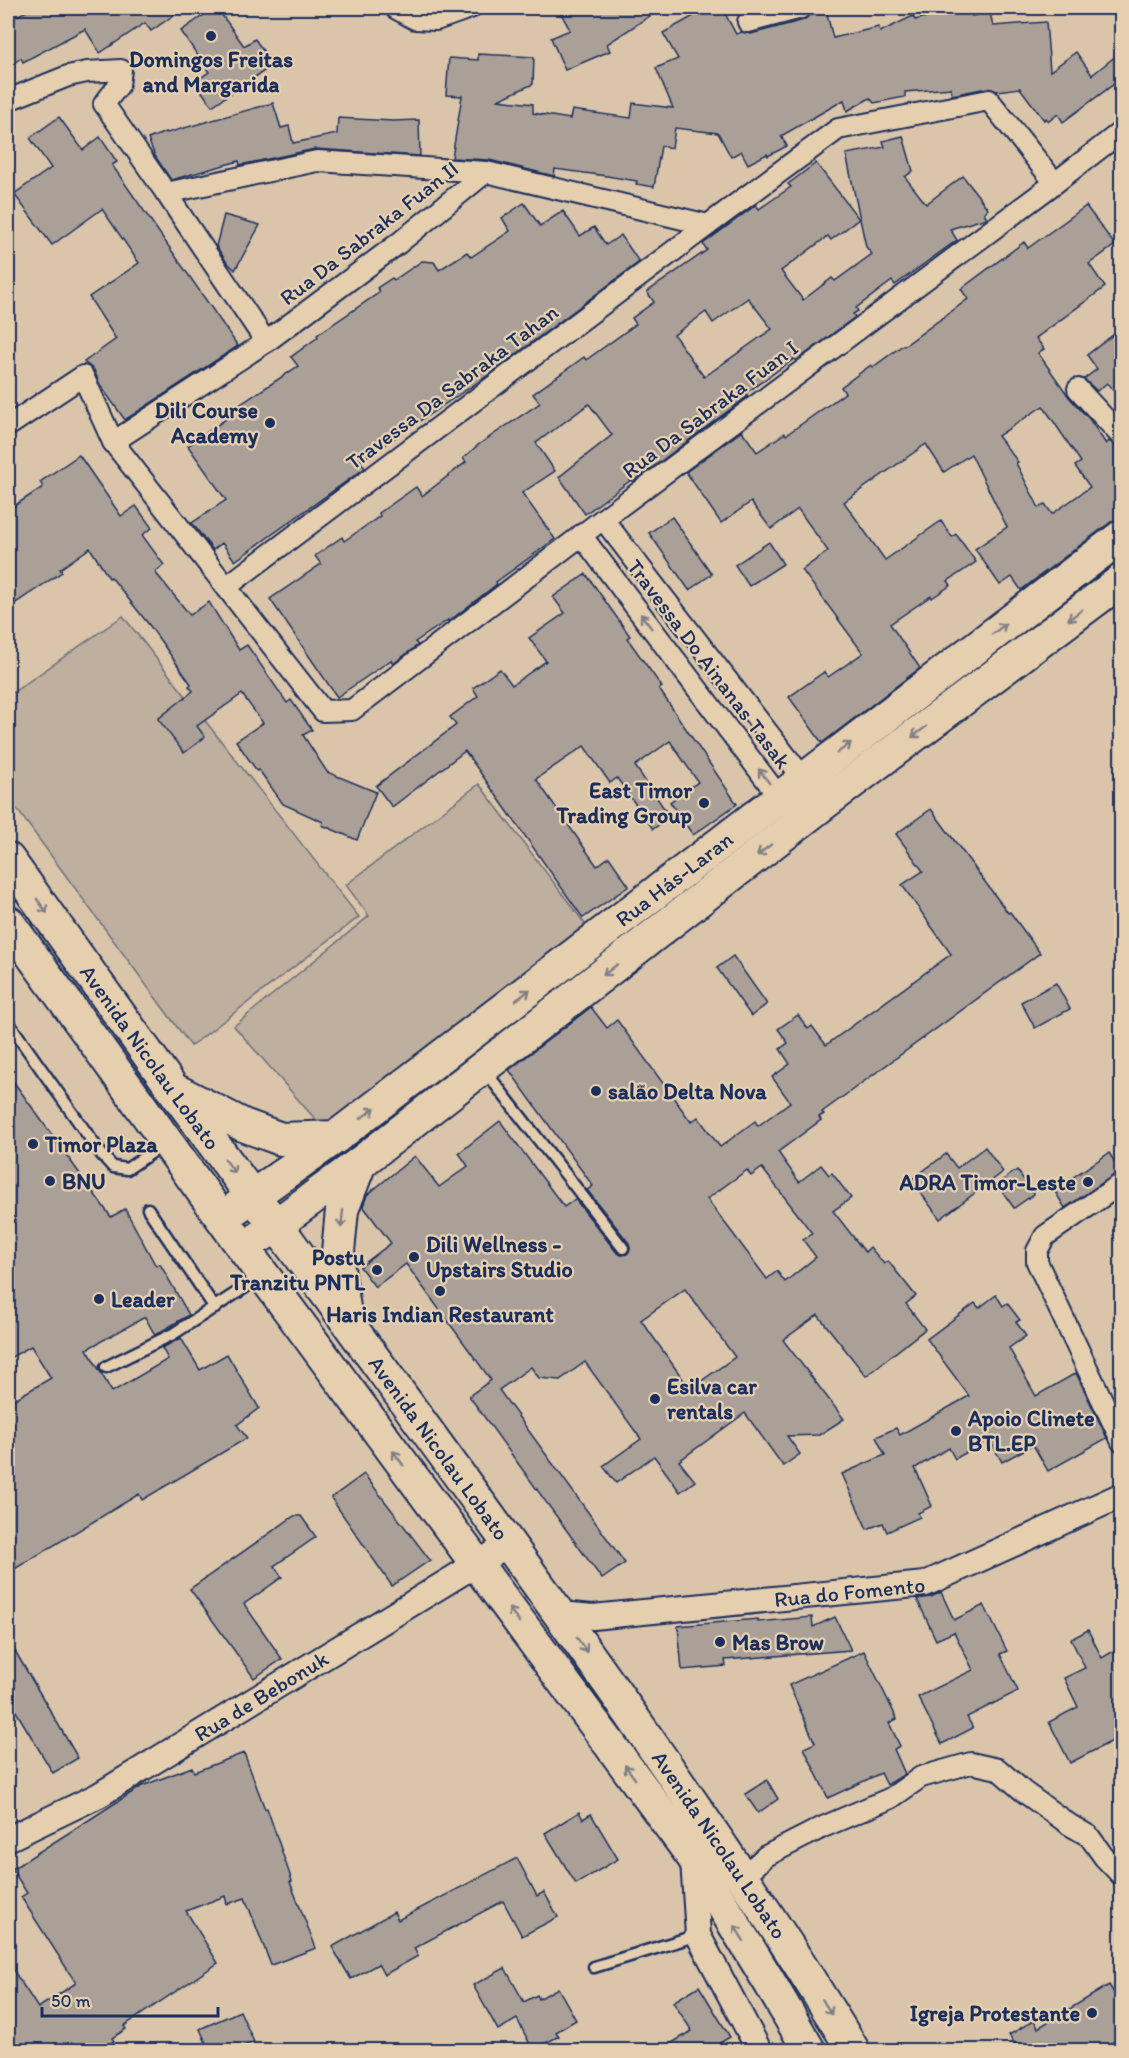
<svg xmlns="http://www.w3.org/2000/svg" width="1129" height="2058" font-family="Itim,sans-serif">
<rect width="100%" height="100%" fill="#dac5aa"/>
<filter id="ink" filterUnits="userSpaceOnUse"><feTurbulence type="fractalNoise" baseFrequency=".0167" numOctaves="2"/><feDisplacementMap in="SourceGraphic" scale="12" xChannelSelector="R" yChannelSelector="G"/><feConvolveMatrix kernelMatrix="1 2 1 2 8 2 1 2 1" color-interpolation-filters="sRGB"/></filter>
<g filter="url(#ink)">
<g fill="#beaf9f" stroke="#6c6f7e" stroke-width="1.5">
<path d="M123 616 359 917 191 1046 8 797V696Z"/>
<path d="M479 784 589 929 322 1127 234 1026 369 916 346 885Z"/>
</g>
<g fill="#aaa097" stroke="#1b2f5e" stroke-width="1.5" fill-rule="evenodd">
<path d="M32 8H184L151 31 145 23 100 53 85 29 23 62 21 58 8 67V21Z"/>
<path d="M214 8H217L244 46 255 39 273 65 212 106 195 82 209 72 181 31Z"/>
<path d="M558 8H662L607 44 610 51 565 70 551 38 570 30Z"/>
<path d="M708 8H722L736 34 742 32 751 34 804 20 811 14 826 10 833 38 879 27 880 32 913 16 915 20 958 8H969L972 16 990 12 993 26 1046 22 1050 71 1076 52 1092 75 1122 51V78L1063 122 1058 114 1049 121 1046 118 1044 120 1020 88 997 91 987 88 952 95 951 88 905 92V97L874 103 870 98 847 111 844 100 781 136 787 146 768 156 767 154 748 164 741 151 731 157 718 133 675 128 672 148 661 146 654 187 636 184 637 181 607 176 555 169 554 176 489 160 452 158 462 96 446 95 449 58 478 60V54L534 57 533 84 498 100 533 104V113L570 119 572 110 631 118 633 103 673 108 656 68 678 59 663 33Z"/>
<path d="M273 103 281 128 289 126 293 143 337 134 338 118 393 121 419 120 420 156 315 149 240 165 239 161 171 180 155 156 148 139 166 132 167 133Z"/>
<path d="M59 117 83 150 100 137 117 162 112 165 238 346 125 420 100 385 94 370 84 362 116 339 89 297 139 263 102 209 52 245 14 194 51 168 30 138Z"/>
<path d="M903 136 913 171 905 177 926 204 963 176 988 209 984 213 987 218 950 229 957 240 895 285 892 281 856 308 858 311 853 314 855 317 796 361 794 359 746 393 748 396 633 482 631 480 585 514 559 477 612 435 589 404 536 443 555 471 522 493 555 539 496 582 497 584 448 622V620L415 642 418 645 393 664 391 660 337 697 270 599 321 564 315 556 342 537 344 541 380 516 379 513 416 487 422 496 466 462 463 458 478 445 540 403 533 394 584 357 586 360 636 324 632 318 654 302 647 292 707 250 703 244 756 205 759 209 791 187 788 184 816 163 859 219 831 240 828 236 781 271 803 300 832 278 835 281 872 254 866 247 846 154 885 147 883 141ZM748 298 772 329 704 377 674 335 706 312 713 323Z"/>
<path d="M524 203 540 226 563 211 580 236 594 227 606 245 621 235 639 262 490 374 360 461 365 468 235 561 222 543 213 550 192 523 226 500 188 446 240 409 238 406 298 366 291 357 318 337 317 335 380 292 377 288 392 278 394 280 422 261 434 262 439 270 467 252 471 257 510 231 502 218Z"/>
<path d="M1086 206 1115 245 1089 264 1105 287 1036 338 1044 349 1038 353 1069 397 1090 420 1106 444 1109 441 1118 448 1122 449V518L1111 522 1021 590 1012 577 1000 585 975 549 1007 527 971 454 944 472 926 444 844 502 885 560 941 521 952 537 956 534 976 562 948 581 951 585 932 598 931 596 890 624 920 668 822 743 789 697 824 672 828 677 863 653 802 570 828 551 798 509 771 529 751 502 721 523 686 472 742 431 757 452 785 433 786 435 845 393 841 387 871 365 873 367 903 345 904 346 968 299 961 289 1024 242 1028 248ZM1043 406 1081 462 1075 466 1090 487 1052 514 1045 504 1039 508 1016 463 1018 462 998 436Z"/>
<path d="M224 215 260 225 235 270 226 261 216 246Z"/>
<path d="M1122 328V401L1107 383 1097 391 1084 379 1097 369 1087 355Z"/>
<path d="M79 455 121 516 136 506 152 528 142 535 164 565 155 572 190 615 209 602 239 650 247 645 287 703 291 700 312 730 303 735 327 772 376 792 357 840 322 825 323 822 283 804 259 770 257 771 236 741 263 723 242 694 197 726 205 737 184 753 158 719 193 691 189 686 191 684 150 626 111 577 109 578 90 548 60 569 62 572 8 608V510L43 487 40 482Z"/>
<path d="M672 517 712 574 689 590 649 533Z"/>
<path d="M769 542 783 564 749 586 735 565Z"/>
<path d="M586 574 630 636 627 638 662 687 659 689 737 804 693 835 670 802 698 782 670 741 635 766 670 817 653 829 617 778 610 783 584 746 536 779 597 866 609 857 629 886 583 918 465 751 392 807 376 786 456 725 450 717 478 696 473 688 500 669 512 685 546 661 529 638 565 613 553 597Z"/>
<path d="M931 809 1008 913 1010 912 1040 953 822 1112 824 1114 819 1117 821 1120 778 1152 799 1182 821 1165 829 1175 832 1173 851 1198 833 1211 865 1252 870 1247 884 1264 888 1261 916 1296 906 1304 925 1329 866 1376 818 1315 783 1340 844 1419 819 1435 787 1436 800 1454 783 1466 745 1413 679 1461 695 1481 680 1492 654 1456 616 1483 603 1466 641 1439 585 1362 560 1380 539 1378 531 1367 499 1390 625 1563 602 1579 469 1396 491 1380 406 1264 375 1287 360 1267 391 1243 363 1206 367 1195 415 1156 439 1187 468 1166 459 1153 500 1121 564 1207 575 1199 617 1253 621 1255 627 1254 630 1250 629 1243 587 1190 593 1186 509 1070 591 1007 607 1028 617 1020 691 1122 698 1117 720 1147 755 1121 758 1126 790 1102 772 1077 790 1064 780 1049 788 1043 778 1029 798 1015 808 1029 812 1026 826 1045 951 954 902 885 923 871 896 834ZM762 1168 812 1233 803 1240 816 1257 785 1282 777 1271 767 1279 707 1199 747 1170 751 1176ZM685 1289 735 1357 690 1389 641 1320Z"/>
<path d="M733 956 767 1004 751 1016 717 968Z"/>
<path d="M1056 983 1070 1009 1035 1028 1021 1002Z"/>
<path d="M8 1074 111 1217 125 1209 156 1266 160 1264 189 1315 155 1335 145 1317 87 1349 112 1392 168 1359 162 1348 181 1338 200 1370 227 1354 259 1408 237 1425 247 1438 142 1500 139 1494 8 1573V1403L51 1378 31 1346 8 1359Z"/>
<path d="M985 1147 1003 1172 940 1219 911 1180 946 1154 957 1168Z"/>
<path d="M1109 1153 1121 1171 1065 1208 1054 1190Z"/>
<path d="M1017 1170 1034 1194 1014 1208 997 1184Z"/>
<path d="M996 1295 1003 1306 1007 1303 1020 1320 1016 1322 1026 1336 1009 1348 1036 1396 1076 1373 1107 1438 1048 1471 1033 1445 1002 1462 989 1439 955 1459 949 1448 915 1468 932 1506 918 1513 920 1517 887 1532 883 1523 867 1529 842 1474 885 1455 876 1437 896 1428 900 1435 969 1396 927 1339 975 1303 979 1308Z"/>
<path d="M364 1474 430 1560 392 1586 331 1498Z"/>
<path d="M294 1516H301L316 1537 274 1566 282 1577 244 1604 282 1659 254 1678 190 1589Z"/>
<path d="M941 1592 954 1620 984 1605 1007 1651 1000 1654 1018 1691 967 1717 973 1728 942 1744 918 1697 973 1670 954 1632 936 1640 917 1599 931 1597Z"/>
<path d="M812 1617 813 1627 835 1617 851 1650 725 1660 726 1666 682 1670 678 1626 758 1619V1622Z"/>
<path d="M1088 1630 1102 1658 1122 1646V1736L1070 1763 1049 1722 1078 1707 1064 1678 1085 1668 1071 1639Z"/>
<path d="M8 1639 78 1758 53 1773 8 1698Z"/>
<path d="M864 1651 897 1719 889 1723 900 1746 894 1749 905 1774 887 1785 881 1773 828 1798 804 1748 815 1743 789 1685Z"/>
<path d="M244 1753 265 1809 267 1808 292 1881 290 1882 316 1948 271 1965 245 1898 227 1904 225 1896 186 1911 218 1963 124 2026 126 2029 112 2038 114 2041 99 2050H8V1962L38 2008 76 1983 21 1897 27 1893 12 1869 142 1786 192 1767 194 1772Z"/>
<path d="M767 1780 778 1799 758 1813 745 1794Z"/>
<path d="M579 1812 583 1819 591 1814 618 1859 576 1884 545 1833Z"/>
<path d="M517 1858 537 1896 544 1892 558 1917 522 1936 503 1901 414 1948 418 1956 384 1975 378 1964 351 1979 332 1947 394 1912 398 1920Z"/>
<path d="M505 1968 524 2002 537 1995 539 1999 558 1988 576 2020 556 2032 559 2036 533 2050 517 2019 498 2030 473 1985Z"/>
<path d="M1109 1985 1122 2006V2037L1099 2050H1019L1009 2035 1034 2020 1038 2028Z"/>
<path d="M699 1986 730 2037 708 2050H660L692 2031 673 2002Z"/>
<path d="M240 2011 254 2042 233 2050H209L200 2029Z"/>
</g>
<g fill="none" stroke-linecap="round" stroke-linejoin="round">
<g stroke="#1b2f5e" stroke-width="15">
<g id="service">
<path d="M8 1022 102 1155 113 1167 127 1169 164 1144"/>
<path d="M485 1071 623 1248"/>
<path d="M148 1209 215 1308"/>
<path d="M106 1367 173 1334 261 1277"/>
<path d="M594 1967 698 1935"/>
</g>
</g>
<g stroke="#1b2f5e" stroke-width="24">
<g id="minor">
<path d="M395 8 415 19 436 20 470 8"/>
<path d="M748 22 801 8"/>
<path d="M8 100 68 76 87 72 121 70 119 85 104 104 166 193"/>
<path d="M1055 183 989 100 838 129 708 225 486 172 399 243 266 342 113 442 323 711 352 710 603 519 1055 183 1122 131"/>
<path d="M266 342 166 193 317 161 486 172"/>
<path d="M1078 389 1122 437"/>
<path d="M8 426 83 376 113 442"/>
<path d="M603 519 810 787"/>
<path d="M581 535 786 806"/>
<path d="M226 587 708 225"/>
<path d="M1122 1183 1045 1236 1037 1251V1262L1122 1442"/>
<path d="M744 1876 766 1856 823 1827 891 1798 921 1777 971 1763 998 1769 1024 1792 1070 1825 1089 1836 1104 1857 1122 1876"/>
</g>
</g>
<g stroke="#1b2f5e" stroke-width="28">
<g id="tertiary">
<path id="s1" d="M560 1614 593 1617 925 1584 1122 1495"/>
<path id="s2" d="M8 1839 99 1795 509 1544"/>
<path d="M693 1860 698 1935 759 2050"/>
</g>
</g>
<g stroke="#1b2f5e" stroke-width="36">
<g id="primary">
<path id="s3" d="M8 859 173 1089 252 1196 276 1224C397 1391 520 1556 638 1725 713 1832 786 1939 853 2050"/>
<path d="M8 922 244 1249 693 1857 770 1983 809 2050"/>
<path d="M179 1092 243 1125 281 1139 336 1137"/>
<path id="s4" d="M236 1208 336 1137 1122 536"/>
<path d="M261 1236 360 1163 823 804 1122 580"/>
<path d="M345 1314 337 1262 342 1210 360 1163"/>
</g>
</g>
<use href="#service" stroke="#e6cfaf" stroke-width="10"/>
<use href="#minor" stroke="#e6cfaf" stroke-width="20"/>
<use href="#tertiary" stroke="#e6cfaf" stroke-width="24"/>
<use href="#primary" stroke="#e6cfaf" stroke-width="32"/>
</g>
<defs><path id="oneway-shaft" d="M-6 0H5M1.5-3L5.5 0L1.5 3" fill="none" stroke-width="1.6" stroke-linecap="round" stroke-linejoin="round" transform="scale(1.5)"/></defs>
<g stroke="#807f86">
<use href="#oneway-shaft" transform="translate(1075 615) rotate(143)"/>
<use href="#oneway-shaft" transform="translate(646 621) rotate(-127)"/>
<use href="#oneway-shaft" transform="translate(999 629) rotate(-37)"/>
<use href="#oneway-shaft" transform="translate(919 732) rotate(143)"/>
<use href="#oneway-shaft" transform="translate(844 748) rotate(-37)"/>
<use href="#oneway-shaft" transform="translate(764 776) rotate(-127)"/>
<use href="#oneway-shaft" transform="translate(764 850) rotate(142)"/>
<use href="#oneway-shaft" transform="translate(42 906) rotate(54)"/>
<use href="#oneway-shaft" transform="translate(610 970) rotate(142)"/>
<use href="#oneway-shaft" transform="translate(523 995) rotate(-37)"/>
<use href="#oneway-shaft" transform="translate(368 1113) rotate(-37)"/>
<use href="#oneway-shaft" transform="translate(230 1166) rotate(53)"/>
<use href="#oneway-shaft" transform="translate(342 1219) rotate(97)"/>
<use href="#oneway-shaft" transform="translate(398 1458) rotate(-126)"/>
<use href="#oneway-shaft" transform="translate(514 1615) rotate(-126)"/>
<use href="#oneway-shaft" transform="translate(582 1645) rotate(55)"/>
<use href="#oneway-shaft" transform="translate(630 1772) rotate(-126)"/>
<use href="#oneway-shaft" transform="translate(739 1933) rotate(-122)"/>
<use href="#oneway-shaft" transform="translate(827 2007) rotate(59)"/>
</g>
</g>
<g fill="#1b2f5e" stroke="#e6cfaf" stroke-width="2">
<circle cx="211" cy="36" r="6"/>
<circle cx="270" cy="423" r="6"/>
<circle cx="704" cy="803" r="6"/>
<circle cx="596" cy="1091" r="6"/>
<circle cx="33" cy="1144" r="6"/>
<circle cx="50" cy="1181" r="6"/>
<circle cx="1088" cy="1182" r="6"/>
<circle cx="414" cy="1257" r="6"/>
<circle cx="377" cy="1270" r="6"/>
<circle cx="440" cy="1291" r="6"/>
<circle cx="99" cy="1299" r="6"/>
<circle cx="655" cy="1399" r="6"/>
<circle cx="956" cy="1431" r="6"/>
<circle cx="720" cy="1642" r="6"/>
<circle cx="1092" cy="2013" r="6"/>
</g>
<g text-anchor="middle" dominant-baseline="central" stroke-width="4.5" stroke-linejoin="round" paint-order="stroke">
<g font-size="22" font-weight="bold" fill="#1b2f5e" stroke="#e6cfaf" text-anchor="start">
<text x="211" y="59" text-anchor="middle">Domingos Freitas<tspan x="211" dy="25">and Margarida</tspan></text>
<text x="258" y="410" text-anchor="end">Dili Course<tspan x="258" dy="25">Academy</tspan></text>
<text x="692" y="790" text-anchor="end">East Timor<tspan x="692" dy="25">Trading Group</tspan></text>
<text x="608" y="1091">salão Delta Nova</text>
<text x="45" y="1144">Timor Plaza</text>
<text x="62" y="1181">BNU</text>
<text x="1076" y="1182" text-anchor="end">ADRA Timor-Leste</text>
<text x="426" y="1244">Dili Wellness -<tspan x="426" dy="25">Upstairs Studio</tspan></text>
<text x="365" y="1257" text-anchor="end">Postu<tspan x="365" dy="25">Tranzitu PNTL</tspan></text>
<text x="111" y="1299">Leader</text>
<text x="440" y="1314" text-anchor="middle">Haris Indian Restaurant</text>
<text x="667" y="1386">Esilva car<tspan x="667" dy="25">rentals</tspan></text>
<text x="968" y="1418">Apoio Clinete<tspan x="968" dy="25">BTL.EP</tspan></text>
<text x="732" y="1642">Mas Brow</text>
<text x="1080" y="2013" text-anchor="end">Igreja Protestante</text>
</g>
<g font-size="22" fill="#1b2f5e" stroke="#e6cfaf">
<text transform="translate(369 233) rotate(-38)">Rua Da Sabraka Fuan II</text>
<text transform="translate(452 387) rotate(-37)">Travessa Da Sabraka Tahan</text>
<text transform="translate(710 409) rotate(-37)">Rua Da Sabraka Fuan I</text>
<text transform="translate(709 664) rotate(53)">Travessa Do Ainanas Tasak</text>
<text stroke="none"><textPath href="#s4" startOffset="548">Rua Hás-Laran</textPath></text>
<text stroke="none"><textPath href="#s3" startOffset="244">Avenida Nicolau Lobato</textPath></text>
<text stroke="none"><textPath href="#s3" startOffset="730">Avenida Nicolau Lobato</textPath></text>
<text stroke="none"><textPath href="#s1" startOffset="291">Rua do Fomento</textPath></text>
<text stroke="none"><textPath href="#s2" startOffset="291">Rua de Bebonuk</textPath></text>
<text stroke="none"><textPath href="#s3" startOffset="1216">Avenida Nicolau Lobato</textPath></text>
</g>
</g>
<rect width="1129" height="2058" fill="none" stroke="#e6cfaf" stroke-width="30"/>
<rect x="15" y="15" width="1099" height="2028" fill="none" stroke="#1b2f5e" stroke-width="2" filter="url(#ink)"/>
<path d="M42 2007v9h176v-9" fill="none" stroke="#1b2f5e" stroke-width="3"/>
<text x="51" y="2007" font-size="18" fill="#1b2f5e" stroke="#e6cfaf" stroke-width="4.5" paint-order="stroke">50 m</text>
</svg>
